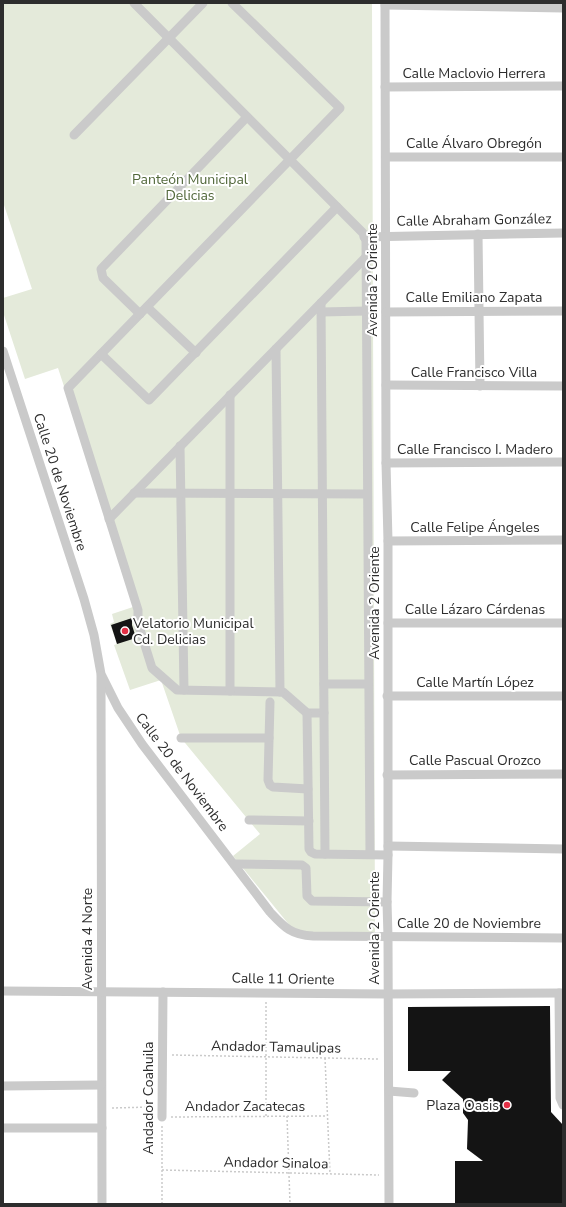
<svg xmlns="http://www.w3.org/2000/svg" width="566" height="1207" font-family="'Nunito Sans',sans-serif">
<rect width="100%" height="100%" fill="#fff"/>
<path fill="#e4eada" d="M3 3H372L375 932H295L233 856 260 834 181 738 161 680 130 690 114 645 117 644 110 624 114 622 112 614 136 606 58 368 25 379 3 312V298L32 289 3 202Z"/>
<g fill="#141414">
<path d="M132 618V625L136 638 117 644 111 625Z"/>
<path d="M550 1006 551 1112 563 1125V1204H455V1161H483L467 1149 468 1120 463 1113V1099L442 1080 451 1071H408V1007Z"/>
</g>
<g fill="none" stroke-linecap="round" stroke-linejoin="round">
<g stroke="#cacaca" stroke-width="1.5" stroke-dasharray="2 2" stroke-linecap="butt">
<path d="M266 1002V1116"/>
<path d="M172 1055 378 1059"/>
<path d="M325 1058 330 1174"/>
<path d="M112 1108 152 1107"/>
<path d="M287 1116 290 1204"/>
<path d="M171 1117 327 1116"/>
<path d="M162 1170 379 1175"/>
<path d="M162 1204V1126"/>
</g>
<g stroke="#cacaca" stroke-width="9">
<path d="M134 3 363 233 366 241 370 854"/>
<path d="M232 3 340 108 68 388 138 610V623L152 668 177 690 283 692 307 713H324"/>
<path d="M385 3 386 463 388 541V855L387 902 388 937 389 1204"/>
<path d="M385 5 563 8"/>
<path d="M385 87 563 86"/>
<path d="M74 135 203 3"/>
<path d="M386 157H563"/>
<path d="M478 234 480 386"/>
<path d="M364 237 563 233"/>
<path d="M321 303 325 854"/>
<path d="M147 307 196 353"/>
<path d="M321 312 366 311"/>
<path d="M386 312 563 311"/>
<path d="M140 314 103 278 101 269 247 117"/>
<path d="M276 349 280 692"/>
<path d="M3 351 84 599 94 635 101 674 118 708 142 744 270 912C284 927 291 935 313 936L563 938"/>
<path d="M101 354 149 400 337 207"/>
<path d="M386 385 563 386"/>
<path d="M180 446 184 690"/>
<path d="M386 463 563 462"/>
<path d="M134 493 367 494"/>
<path d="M109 519 366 257"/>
<path d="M388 541 563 540"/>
<path d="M388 623H563"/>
<path d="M101 676 102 1204"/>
<path d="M324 684H368"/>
<path d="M230 691V395"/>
<path d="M387 696H563"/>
<path d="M270 702 268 780 270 785 273 787 308 789"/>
<path d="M307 713 309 849 311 852 315 854 388 855"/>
<path d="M181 738H269"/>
<path d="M387 775 563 774"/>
<path d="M249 820 309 821"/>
<path d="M388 846 563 849"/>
<path d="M234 864 302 865 306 868 307 896 312 901 387 902"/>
<path d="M3 991 388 994 563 993"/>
<path d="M559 993 560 1098 563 1105"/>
<path d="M3 1086 101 1085"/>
<path d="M389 1091 414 1093"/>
<path d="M162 1117 163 992"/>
<path d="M3 1128H102"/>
</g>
</g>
<g fill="#e32f45" stroke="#fff" stroke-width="1.5">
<circle cx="125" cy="631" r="4"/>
<circle cx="507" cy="1105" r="4"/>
</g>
<g text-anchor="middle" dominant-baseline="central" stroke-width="4" stroke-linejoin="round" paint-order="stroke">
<g font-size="14" fill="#2d2d2d" stroke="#fff">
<text x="474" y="73">Calle Maclovio Herrera</text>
<text x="474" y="143">Calle Álvaro Obregón</text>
<text transform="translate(474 220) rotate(-1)">Calle Abraham González</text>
<text transform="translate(372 280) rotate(-90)">Avenida 2 Oriente</text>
<text x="474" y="297">Calle Emiliano Zapata</text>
<text x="474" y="372">Calle Francisco Villa</text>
<text x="475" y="449">Calle Francisco I. Madero</text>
<text transform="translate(60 482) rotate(72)">Calle 20 de Noviembre</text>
<text x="475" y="527">Calle Felipe Ángeles</text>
<text transform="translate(374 603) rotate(-90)">Avenida 2 Oriente</text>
<text x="475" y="609">Calle Lázaro Cárdenas</text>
<text x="475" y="682">Calle Martín López</text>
<text x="475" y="760">Calle Pascual Orozco</text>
<text transform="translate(182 772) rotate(53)">Calle 20 de Noviembre</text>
<text x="469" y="923">Calle 20 de Noviembre</text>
<text transform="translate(374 928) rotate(-90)">Avenida 2 Oriente</text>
<text transform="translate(87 939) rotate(-90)">Avenida 4 Norte</text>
<text transform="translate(283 979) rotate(1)">Calle 11 Oriente</text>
<text transform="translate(276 1047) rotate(1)">Andador Tamaulipas</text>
<text transform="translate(148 1098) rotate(-90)">Andador Coahuila</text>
<text x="245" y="1106">Andador Zacatecas</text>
<text transform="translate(276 1163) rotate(1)">Andador Sinaloa</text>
</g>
<g font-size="14" fill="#52683b" stroke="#fff">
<text x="190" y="179">Panteón Municipal<tspan x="190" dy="16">Delicias</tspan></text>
</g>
<g font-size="14" fill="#2d2d2d" stroke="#fff" text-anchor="start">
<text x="133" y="623">Velatorio Municipal<tspan x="133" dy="16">Cd. Delicias</tspan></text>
<text x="499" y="1105" text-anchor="end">Plaza Oasis</text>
</g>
</g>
<rect width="566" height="1207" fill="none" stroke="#2d2d2d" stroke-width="8"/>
</svg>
